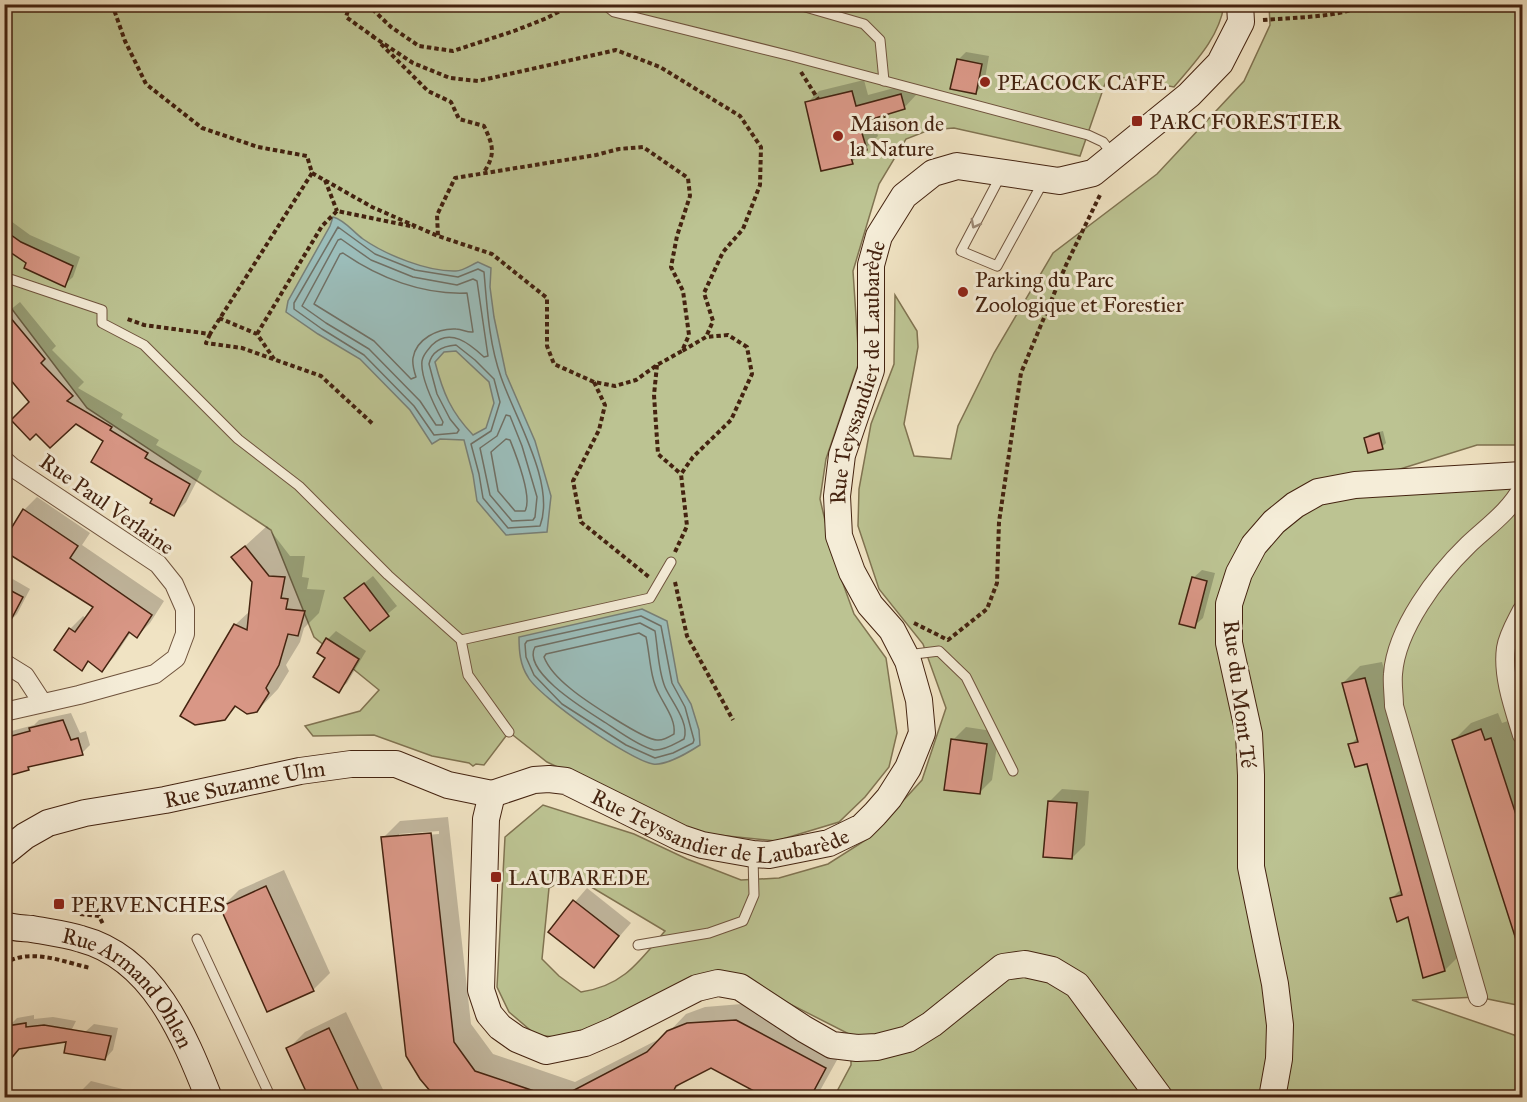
<svg xmlns="http://www.w3.org/2000/svg" width="1527" height="1102" font-family="'IM FELL Great Primer',serif">
<rect width="100%" height="100%" fill="#f0e3c3"/>
<filter id="stains"><feTurbulence type="fractalNoise" baseFrequency=".00333" numOctaves="4"/><feColorMatrix values="0 0 0 0 .2 0 0 0 0 .09 0 0 0 0 .02 0 0 0 .5 -.17"/></filter>
<radialGradient id="worn" r=".72"><stop offset=".6" stop-color="#630" stop-opacity="0"/><stop offset="1" stop-color="#630" stop-opacity=".3"/></radialGradient>
<g fill="#bcc392" stroke="#807351" stroke-width="1.5" fill-rule="evenodd">
<path d="M5 5H1224C1219 38 1195 62 1174 87L1108 75 1080 156 954 128 929 130 906 139 879 184 853 271 859 362 826 459 820 499 834 559 854 614 886 658 897 733 889 767 865 797 839 822 776 841 698 833 547 762 509 732 484 765 476 764 473 766 469 763 432 756 374 735 313 736 305 726 360 711 379 690 314 637 271 530 87 408 5 300Z"/>
<path d="M1269 5H1522V445H1477L1368 479 1522 475V1006L1478 997 1412 1000 1514 1035 1522 1042V1097H834L851 1065V1035L735 976 565 1038 536 1035 509 1012 497 987 505 837 543 805 634 834 687 859 741 880 779 878 828 864 869 838 922 780 946 708 923 644 879 589 858 526 859 489 871 424 894 364 895 295 917 331 918 347 904 424 914 456 951 459 958 426 994 353 1053 253 1157 174 1244 81 1270 25ZM563 880 588 885 665 931C639 962 623 986 581 992L559 976 542 959 549 888Z"/>
</g>
<g fill="#9bbdba" stroke="#787f76" stroke-width="1.5" fill-rule="evenodd">
<path d="M333 217C345 220 353 232 363 239 386 255 428 272 456 271 463 271 471 265 478 262L491 268 490 287 494 317 506 374 535 441 551 496 547 532 506 535 477 501 473 475 464 440 440 439 432 444 410 410 360 359 318 334 286 312 288 301 330 226ZM456 351 489 382 494 403 486 428 473 435C451 412 443 393 435 362L444 352Z"/>
<path d="M642 609 667 621 678 682 691 704 699 730 700 745C689 752 667 766 653 764 631 761 539 697 528 677 520 665 519 651 519 637Z"/>
</g>
<g fill="#0003" fill-rule="evenodd">
<path d="M966 52 989 56 984 84 975 93 958 60Z"/>
<path d="M864 80 868 95 913 83 916 95 904 108 872 117 878 136 852 162 807 103 819 91Z"/>
<path d="M4 216 30 235 80 257 73 277 64 285 4 246Z"/>
<path d="M20 302 56 346 52 350 84 382 78 388 123 414 121 418 159 440 156 445 202 471 186 502 174 514 154 498 105 440 75 422 31 402 4 315Z"/>
<path d="M1383 431 1386 443 1382 447 1366 438 1370 434Z"/>
<path d="M37 497 90 533 82 545 164 601 150 623 137 636 131 632 114 657 102 670 89 661 82 669 56 649 70 629 83 616 87 619 95 607 4 543 24 510Z"/>
<path d="M267 526 290 556H305L302 577 309 578 307 589 325 590 319 613 304 628 300 642 286 665 289 671 278 689 257 711 237 706 224 719 235 625 251 610 253 582 233 557Z"/>
<path d="M1202 570 1215 573 1203 618 1194 626 1193 578Z"/>
<path d="M4 574 30 589 17 614 9 622 4 620Z"/>
<path d="M373 576 397 606 370 629 346 598Z"/>
<path d="M336 631 366 651 347 683 338 691 327 658 328 639Z"/>
<path d="M1382 662 1462 953 1445 970 1409 915 1391 899 1401 889 1368 762 1350 745 1358 737 1343 683 1360 666Z"/>
<path d="M71 713 80 733 86 731 90 745 82 753 32 765 28 769 4 768V733L34 725 39 720Z"/>
<path d="M1498 713 1502 723 1508 721 1522 765V925L1514 927 1454 740 1471 723Z"/>
<path d="M966 727 999 732 992 780 979 793 953 740Z"/>
<path d="M1062 789 1089 791 1085 845 1072 858 1049 802Z"/>
<path d="M448 817 471 1024 493 1054 575 1082 665 1036 686 1014 705 1007 754 1003 842 1051 817 1096 770 1098 711 1066 685 1080 670 1094 664 1098H440L383 838 400 821ZM439 831V834L399 837V834Z"/>
<path d="M284 870 330 973 313 990 222 907 239 890Z"/>
<path d="M587 888 631 923 594 966 550 931Z"/>
<path d="M346 1012 387 1098H311L288 1049 305 1032Z"/>
<path d="M34 1015V1019L53 1017 76 1021 70 1033 20 1048 4 1067V1040L10 1044 8 1027 17 1018Z"/>
<path d="M94 1024 118 1028 113 1050 105 1059 85 1032Z"/>
<path d="M91 1081 146 1095 145 1098H81L82 1090Z"/>
</g>
<g fill="none" stroke-linecap="round" stroke-linejoin="round">
<g stroke="#707065" stroke-width="1.5">
<path d="M338 227 375 254 415 270 458 277 478 269 484 272C487 306 489 344 501 377 515 418 556 484 540 526L508 528 483 498 479 474 471 444 491 431 500 402 494 379 475 360 456 345C444 346 432 350 429 364L437 394 450 419 459 430 457 433 434 435 414 406 364 355 322 329 294 309V303Z"/>
<path d="M341 239 371 260 413 277 457 285 473 279 477 281 488 356 484 357C470 344 450 327 432 345 428 350 423 354 422 361 420 378 435 407 443 422L442 425H436L420 401 369 349 326 323 302 306 338 240Z"/>
<path d="M343 253C379 278 423 295 467 293L473 332C467 333 463 329 456 329 438 328 416 339 413 358 412 365 414 371 416 377L411 379 374 341 314 304 340 254Z"/>
<path d="M506 415 510 416 522 446 537 497 535 517 533 520 512 521 490 495 480 448 497 436Z"/>
<path d="M506 439 510 440C516 455 533 497 525 511H515L498 491 491 452Z"/>
<path d="M641 616 661 626 672 683 685 707 694 740 693 743 673 753 655 758 626 745 562 704 534 675 526 657 525 644 527 641Z"/>
<path d="M640 623 655 631C658 649 658 670 665 687 671 701 690 723 684 739 676 743 664 751 654 750 640 747 618 731 606 723 589 712 521 672 535 647Z"/>
<path d="M639 633 646 637C650 655 650 678 659 694 665 706 676 720 674 734 669 737 663 741 657 740 644 740 583 699 571 689 561 681 549 670 544 657L546 654Z"/>
</g>
</g>
<g fill="#d99786" stroke="#442310" stroke-width="1.5">
<path d="M957 59 982 64 976 94 950 89Z"/>
<path d="M852 91 856 106 901 94 905 109 859 123 867 150 850 154 853 164 821 171 805 102Z"/>
<path d="M4 230 21 242 73 266 65 287 24 268 26 263 4 248Z"/>
<path d="M4 310 45 359 41 363 73 396 67 401 112 427 110 430 148 453 145 458 190 484 174 516 150 503 152 499 91 462 103 441 76 424 50 448 36 434 30 440 11 420 29 402 4 372Z"/>
<path d="M1379 433 1383 449 1368 453 1364 438Z"/>
<path d="M23 509 78 546 70 558 152 615 137 638 129 632 102 672 88 661 82 671 54 650 69 628 75 632 93 607 4 551V540Z"/>
<path d="M245 546 269 576 285 577 281 598 288 599 286 609 305 611 298 636 288 634 279 665 266 688 269 693 257 712 247 714 235 706 225 720 195 725 180 716 234 624 247 630 252 582 231 557Z"/>
<path d="M1192 577 1207 581 1195 628 1179 624Z"/>
<path d="M364 583 389 616 370 631 344 598Z"/>
<path d="M4 587 23 597 4 633Z"/>
<path d="M326 638 359 659 339 693 313 677 325 658 317 653Z"/>
<path d="M1365 678 1445 971 1423 978 1408 917 1397 922 1390 898 1402 895 1367 764 1355 767 1348 744 1358 742 1342 683Z"/>
<path d="M63 720 71 740 78 738 83 755 28 767 29 770 4 777V738L30 731 29 728Z"/>
<path d="M1481 729 1485 740 1491 738 1522 833V949H1519L1452 740Z"/>
<path d="M951 739 987 744 980 794 944 790Z"/>
<path d="M1048 801 1077 803 1072 859 1043 857Z"/>
<path d="M431 833 454 1042 475 1071 546 1095V1098H436L420 1079 406 1056 381 837Z"/>
<path d="M266 886 314 991 267 1012 220 907Z"/>
<path d="M573 900 619 936 594 968 548 932Z"/>
<path d="M736 1020 826 1068 810 1098H767L711 1068 676 1086 671 1096 667 1098H559L647 1052 667 1031 687 1023Z"/>
<path d="M26 1023V1027L44 1025 111 1036 105 1060 64 1053 66 1042 19 1049 9 1061 7 1026Z"/>
<path d="M329 1028 362 1098H309L286 1048Z"/>
</g>
<g fill="none" stroke-linecap="round" stroke-linejoin="round">
<g stroke="#6f533d" stroke-width="11">
<g id="lane">
<path d="M604 4 614 12 791 56 1088 135 1103 142 1113 155"/>
<path d="M795 4 864 24 880 40 884 81"/>
<path d="M1001 175 961 251 997 266 1043 182"/>
<path d="M4 277 102 310V323L144 345 238 439 299 486 388 575 461 640 468 675 509 732"/>
<path d="M461 640 650 598 671 562"/>
<path d="M907 655 939 651 966 677 1013 771"/>
<path d="M197 939 271 1098"/>
<path d="M638 945 709 933 743 921 754 895 753 857"/>
</g>
</g>
<g stroke="#6f533d" stroke-width="20">
<g id="street">
<path d="M4 460 12 467 158 564 174 584 185 609V634L176 658 155 674 79 695 4 712"/>
<path d="M1522 610C1516 622 1508 635 1506 648 1502 676 1514 709 1522 735"/>
<path d="M4 663 25 676 42 702"/>
<path d="M1478 997 1394 706C1394 696 1392 684 1393 674 1396 629 1437 575 1468 545 1487 527 1510 511 1522 488"/>
</g>
</g>
<g stroke="#442310" stroke-width="28">
<g id="secondary">
<path d="M492 794 486 819 481 990 489 1014 500 1027 517 1039 546 1051 585 1043 615 1030 697 988 718 983 740 987 804 1029 832 1045 857 1048 877 1047 908 1039 932 1024 1003 967 1025 964 1052 970 1077 985 1160 1098"/>
<path id="s1" d="M4 853 25 836 48 823 85 813 165 800 300 771 351 764H396L448 785 492 794 534 780 549 779 566 781 681 838 702 845 753 854 769 855 829 843 862 827 875 814 889 798 908 768 922 733 919 700 908 661 892 630 870 605 852 572 839 536 837 496 842 455 871 370V265L879 236 904 196 933 173 957 166 1059 181 1093 173 1189 95 1220 63 1241 22 1240 4"/>
<path id="s2" d="M4 925C13 928 23 928 32 929 48 932 65 934 81 939 153 958 184 1035 209 1098"/>
<path d="M1272 1098 1279 1059 1280 1025 1275 984 1251 867V775L1249 734 1229 643V604L1239 573 1254 545 1274 522 1295 505 1318 492 1355 485 1522 475"/>
</g>
</g>
<g stroke="#442310" stroke-width="4" stroke-dasharray="4.5 3" stroke-linecap="butt">
<path d="M112 4 125 41 146 84 202 128 258 147 307 156 312 173 210 334 144 325 127 319"/>
<path d="M350 4 346 17 374 37"/>
<path d="M367 4 391 27 419 46 453 51 514 31 547 18 573 4"/>
<path d="M1263 20C1299 17 1335 18 1370 4"/>
<path d="M372 36 413 63 450 78 478 81 616 50 660 67 740 116 761 147 760 185 743 229 723 252 704 293 713 321 706 337 682 351"/>
<path d="M381 44 428 91 451 102 459 119 484 126C493 145 496 154 484 172"/>
<path d="M801 72 818 99"/>
<path d="M312 173 372 207 438 236 492 254 547 298V346L554 364 594 382 615 386 636 380 657 365 682 351 689 335 683 291 671 267 677 236 690 196 688 178 643 147 619 149 596 155 455 178 437 215 438 236"/>
<path d="M325 180 337 211"/>
<path d="M219 318 257 334 274 359"/>
<path d="M210 334 206 343 242 348 321 376 374 425"/>
<path d="M257 334 322 226 337 211 415 227"/>
<path d="M657 365 654 395 658 454 681 474"/>
<path d="M594 382 605 405 599 430 573 481 581 522 649 577"/>
<path d="M675 552 687 526 681 474 693 457 731 420 752 374 747 347 728 335 706 337"/>
<path d="M675 582 687 636 733 720"/>
<path d="M914 623 948 640 987 609 997 583 999 522 1021 373 1066 265 1101 193"/>
<path d="M80 914 99 916 103 924"/>
<path d="M4 964C29 947 64 962 90 968"/>
</g>
<use href="#lane" stroke="#f5edd8" stroke-width="9"/>
<use href="#street" stroke="#f5edd8" stroke-width="18"/>
<use href="#secondary" stroke="#f5edd8" stroke-width="26"/>
</g>
<defs><path id="oneway-chevron" d="M-2-3.5L2.5 0L-2 3.5" fill="none" stroke-width="1.6" stroke-linecap="round" stroke-linejoin="round" transform="scale(1.5)"/></defs>
<use stroke="#9c8874" href="#oneway-chevron" transform="translate(975 224) rotate(118)"/>
<g fill="#8f2418" stroke="#f5edd8" stroke-width="2">
<circle cx="985" cy="82" r="6"/>
<rect x="1131" y="115" width="12" height="12" rx="3"/>
<circle cx="838" cy="136" r="6"/>
<circle cx="963" cy="292" r="6"/>
<rect x="490" y="871" width="12" height="12" rx="3"/>
<rect x="53" y="898" width="12" height="12" rx="3"/>
</g>
<g text-anchor="middle" dominant-baseline="central" stroke-width="6" stroke-linejoin="round" paint-order="stroke">
<g font-size="22" fill="#442310" stroke="#f5edd8" text-anchor="start">
<text x="997" y="82">PEACOCK CAFE</text>
<text x="1149" y="121">PARC FORESTIER</text>
<text x="850" y="123">Maison de<tspan x="850" dy="25">la Nature</tspan></text>
<text x="975" y="279">Parking du Parc<tspan x="975" dy="25">Zoologique et Forestier</tspan></text>
<text x="508" y="877">LAUBAREDE</text>
<text x="71" y="904">PERVENCHES</text>
</g>
<g font-size="22" fill="#442310" stroke="#f5edd8">
<text stroke="none"><textPath href="#s1" startOffset="1398">Rue Teyssandier de Laubarède</textPath></text>
<text transform="translate(107 504) rotate(35)">Rue Paul Verlaine</text>
<text transform="translate(1240 694) rotate(83)">Rue du Mont Té</text>
<text stroke="none"><textPath href="#s1" startOffset="254">Rue Suzanne Ulm</textPath></text>
<text stroke="none"><textPath href="#s1" startOffset="750">Rue Teyssandier de Laubarède</textPath></text>
<text stroke="none"><textPath href="#s2" startOffset="147">Rue Armand Ohlen</textPath></text>
</g>
</g>
<rect width="1527" height="1102" fill="none" stroke="#f0e3c3" stroke-width="24"/>
<rect x="6" y="6" width="1515" height="1090" fill="none" stroke="#442310" stroke-width="3"/>
<rect x="12" y="12" width="1503" height="1078" fill="none" stroke="#442310" stroke-width="1.5"/>
<rect width="100%" height="100%" filter="url(#stains)"/>
<rect width="100%" height="100%" fill="url(#worn)"/>
</svg>
